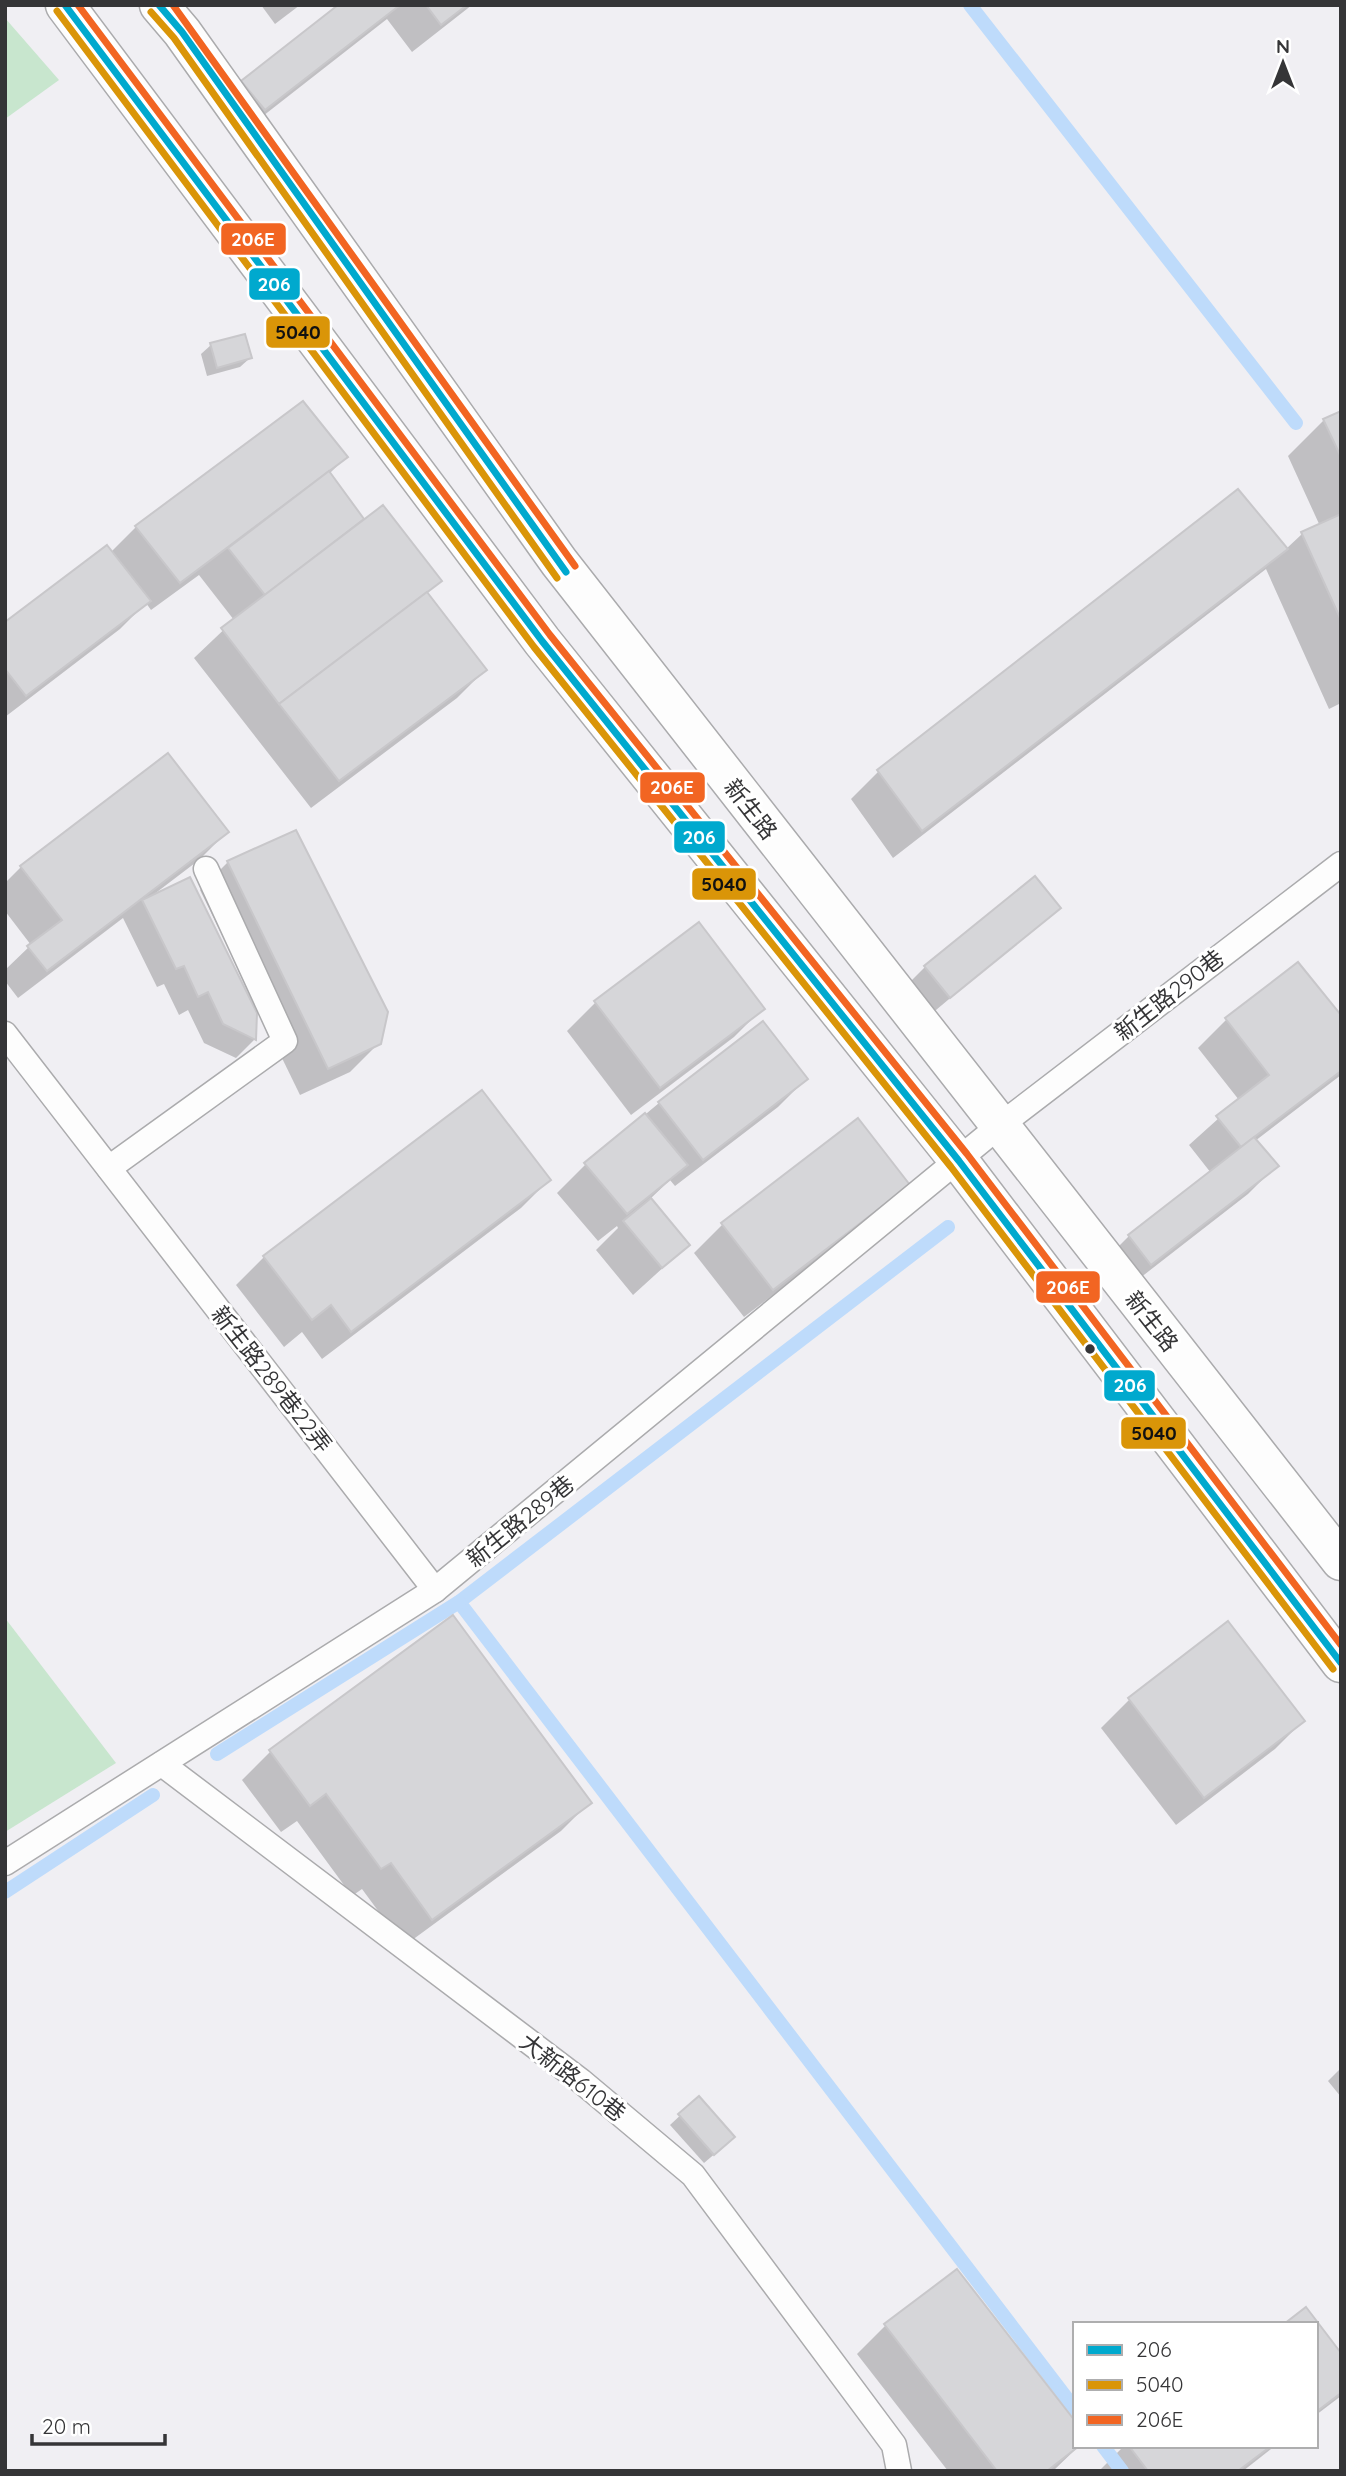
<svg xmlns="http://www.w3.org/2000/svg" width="1346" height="2476" font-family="Quicksand,'Noto Sans TC',sans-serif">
<rect width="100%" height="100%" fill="#f0eff3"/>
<g fill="#c8e6ce">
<path d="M5 18 59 80 5 119Z"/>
<path d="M5 1618 116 1763 5 1832Z"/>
</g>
<g fill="#0003">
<path d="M261 5H300L275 24Z"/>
<path d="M341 5H472L412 52 387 19 236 137 214 110 242 82Z"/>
<path d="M211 345 250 358 240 367 207 376 201 354Z"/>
<path d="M1341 413V703L1329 709 1266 569 893 858 851 799 879 771 1286 549 1302 534 1320 526 1288 456 1324 420Z"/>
<path d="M346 457 329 474 364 522 440 581 426 594 485 670 457 698 311 808 194 658 234 620 199 575 151 610 146 603 120 629 5 717V624L111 552 136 527Z"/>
<path d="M227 832 199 860 153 895 255 1039 236 1058 204 1043 188 1010 179 1015 164 984 157 987 123 918 18 998 5 981V970L31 945 5 911V883L21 867Z"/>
<path d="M228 862 379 1043 350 1072 300 1095 200 890Z"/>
<path d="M1058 908 930 1015 906 986 925 967Z"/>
<path d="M1298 964 1341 1018V1075L1255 1141 1276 1166 1248 1194 1122 1292 1101 1264 1129 1236 1211 1173 1189 1145 1239 1100 1198 1048 1226 1020Z"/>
<path d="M595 1003 763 1008 734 1037 631 1115 567 1031Z"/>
<path d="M806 1079 778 1107 675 1186 670 1180 650 1199 688 1245 633 1295 596 1250 618 1228 617 1226 598 1241 557 1193 585 1165 659 1103Z"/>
<path d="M858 1121 908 1185 880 1213 744 1317 694 1253 722 1225Z"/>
<path d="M549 1180 521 1208 322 1359 302 1332 284 1347 236 1285 264 1257Z"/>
<path d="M453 1618 589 1803 561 1831 404 1946 362 1889 352 1896 297 1821 281 1832 242 1780 270 1752Z"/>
<path d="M1228 1624 1303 1721 1275 1749 1176 1825 1101 1728 1129 1700Z"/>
<path d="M1341 2068V2097L1328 2081Z"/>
<path d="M699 2098 724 2146 704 2163 670 2125Z"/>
<path d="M957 2271 1075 2446H1079L1053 2471H948L857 2354 885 2326Z"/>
<path d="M1316 2324 1337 2351 1341 2348V2396L1316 2415Z"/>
<path d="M1124 2446H1275L1243 2471H1099Z"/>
</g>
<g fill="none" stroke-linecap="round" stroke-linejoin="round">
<g stroke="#bedbfb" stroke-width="14">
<path d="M970 5 1296 423"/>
<path d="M948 1227 459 1602 1075 2409"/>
<path d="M217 1754 459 1602"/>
<path d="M5 1892 153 1795"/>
<path d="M1103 2446 1122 2471"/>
</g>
</g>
<g fill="#d6d6d9" stroke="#c8c7ca" stroke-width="2">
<path d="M338 5H400L265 110 241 81Z"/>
<path d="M426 5H467L441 25Z"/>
<path d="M245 334 252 358 217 368 210 343Z"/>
<path d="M303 401 348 457 180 583 135 526Z"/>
<path d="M1341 411V457L1323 419Z"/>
<path d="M329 471 364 519 265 595 228 548Z"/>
<path d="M1238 489 1288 549 922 831 877 770Z"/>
<path d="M383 505 442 581 279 704 221 628Z"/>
<path d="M1341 514V620L1301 532Z"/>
<path d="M107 545 151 601 26 696 5 669V622Z"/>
<path d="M427 592 487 670 339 781 279 704Z"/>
<path d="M168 753 229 832 47 971 27 946 62 920 20 866Z"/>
<path d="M296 830 388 1012 381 1044 328 1069 227 861Z"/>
<path d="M1035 876 1061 908 950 998 924 966Z"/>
<path d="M190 877 257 1013 256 1040 223 1024 208 992 198 997 184 966 176 969 142 900Z"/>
<path d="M699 922 765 1009 660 1088 594 1001Z"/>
<path d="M1298 962 1341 1015V1071L1241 1147 1216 1116 1269 1075 1225 1018Z"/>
<path d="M763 1021 808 1079 703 1160 658 1102Z"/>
<path d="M482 1090 551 1180 351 1332 331 1305 312 1320 263 1256Z"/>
<path d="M645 1113 688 1165 627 1214 584 1163Z"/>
<path d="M858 1118 910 1185 773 1290 721 1223Z"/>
<path d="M1254 1137 1279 1166 1151 1265 1128 1235Z"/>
<path d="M651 1198 690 1245 662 1268 623 1221Z"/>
<path d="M453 1615 592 1803 432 1920 391 1863 381 1869 326 1794 310 1806 269 1750Z"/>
<path d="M1228 1621 1305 1721 1204 1798 1128 1698Z"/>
<path d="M699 2096 735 2137 714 2155 678 2114Z"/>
<path d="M957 2269 1075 2421V2446H1079L1047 2471H997L884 2324Z"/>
<path d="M1306 2307 1341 2353V2393L1316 2412V2324H1284Z"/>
<path d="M1129 2446H1271L1238 2471H1148Z"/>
</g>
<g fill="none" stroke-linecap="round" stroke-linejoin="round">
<g stroke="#ababad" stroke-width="27">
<g id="lane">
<path d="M5 1034 435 1590"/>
<path d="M109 1168 285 1041 206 869"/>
<path d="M162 1764 581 2081 693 2175 894 2445 899 2471"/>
<path d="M5 1863 435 1590 998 1127 1341 864"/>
</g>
</g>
<g stroke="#ababad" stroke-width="41">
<g id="secondary">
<path d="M65 5 542 641 959 1161 1341 1663"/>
<path d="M159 5 182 32 559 562 1341 1561"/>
</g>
</g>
<use href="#lane" stroke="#fdfdfd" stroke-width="24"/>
<use href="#secondary" stroke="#fdfdfd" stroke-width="38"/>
<g stroke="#fff" stroke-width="12">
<g id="bus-1">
<path d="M65 5 542 641 959 1161 1341 1663"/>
<path d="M159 5 182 32 566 572"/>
</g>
</g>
<g stroke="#fff" stroke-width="12">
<g id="bus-2">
<path d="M57 11 534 647 951 1167 1333 1669"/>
<path d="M151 12 174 38 557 578"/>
</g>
</g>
<g stroke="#fff" stroke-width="12">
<g id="bus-3">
<path d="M78 5 550 635 967 1154 1341 1645"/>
<path d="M173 5 575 566"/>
</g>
</g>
<use href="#bus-1" stroke="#00a9ce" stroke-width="7"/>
<use href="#bus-2" stroke="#da9508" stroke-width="7"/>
<use href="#bus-3" stroke="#f26522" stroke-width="7"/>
</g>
<circle fill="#353537" stroke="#fff" stroke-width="2.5" cx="1090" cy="1349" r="6"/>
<g text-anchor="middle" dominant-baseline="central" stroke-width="6" stroke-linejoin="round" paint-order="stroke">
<g font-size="23" fill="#353537" stroke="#fff">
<text transform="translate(751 809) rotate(52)">新生路</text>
<text transform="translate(1169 995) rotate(-38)">新生路290巷</text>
<text transform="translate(1152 1321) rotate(52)">新生路</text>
<text transform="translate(272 1379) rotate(52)">新生路289巷22弄</text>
<text transform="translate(520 1521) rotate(-39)">新生路289巷</text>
<text transform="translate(573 2077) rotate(38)">大新路610巷</text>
</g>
</g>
<g stroke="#fff" stroke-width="2.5">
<rect x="220" y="222" width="67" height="34" rx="7" fill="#f26522"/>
<rect x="248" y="267" width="53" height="34" rx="7" fill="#00a9ce"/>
<rect x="265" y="315" width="66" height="34" rx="7" fill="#da9508"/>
<rect x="639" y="771" width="67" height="33" rx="7" fill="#f26522"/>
<rect x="673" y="820" width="53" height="34" rx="7" fill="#00a9ce"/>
<rect x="691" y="867" width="66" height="34" rx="7" fill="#da9508"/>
<rect x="1035" y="1270" width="66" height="34" rx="7" fill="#f26522"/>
<rect x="1103" y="1369" width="53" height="33" rx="7" fill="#00a9ce"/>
<rect x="1120" y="1416" width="67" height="34" rx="7" fill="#da9508"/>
</g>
<g font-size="19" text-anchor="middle" font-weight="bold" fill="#fff">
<text x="253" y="246">206E</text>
<text x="274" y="291">206</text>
<text x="672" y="794">206E</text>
<text x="699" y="844">206</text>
<text x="1068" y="1294">206E</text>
<text x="1130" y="1392">206</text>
</g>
<g font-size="19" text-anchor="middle" font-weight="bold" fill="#111">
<text x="298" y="339">5040</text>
<text x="724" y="891">5040</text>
<text x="1154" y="1440">5040</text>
</g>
<rect width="1346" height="2476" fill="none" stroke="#353537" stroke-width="14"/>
<rect x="1073" y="2322" width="245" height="126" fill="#ffffff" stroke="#aeaeaf" stroke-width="2"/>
<rect x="1087" y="2345" width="35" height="10" fill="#00a9ce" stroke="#aeaeaf" stroke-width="2"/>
<text x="1136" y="2357" font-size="21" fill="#353537">206</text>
<rect x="1087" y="2380" width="35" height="10" fill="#da9508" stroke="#aeaeaf" stroke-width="2"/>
<text x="1136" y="2392" font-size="21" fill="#353537">5040</text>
<rect x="1087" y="2415" width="35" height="10" fill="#f26522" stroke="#aeaeaf" stroke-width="2"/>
<text x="1136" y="2427" font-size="21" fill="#353537">206E</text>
<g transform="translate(1283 63)" stroke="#ffffff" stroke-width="5" paint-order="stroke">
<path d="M0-5L12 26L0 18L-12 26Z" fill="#353537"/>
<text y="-10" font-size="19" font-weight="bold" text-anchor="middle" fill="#353537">N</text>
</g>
<path d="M32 2434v10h133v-10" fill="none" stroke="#353537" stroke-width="3.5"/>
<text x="42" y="2434" font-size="21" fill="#353537" stroke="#ffffff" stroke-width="5" paint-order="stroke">20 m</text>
</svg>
